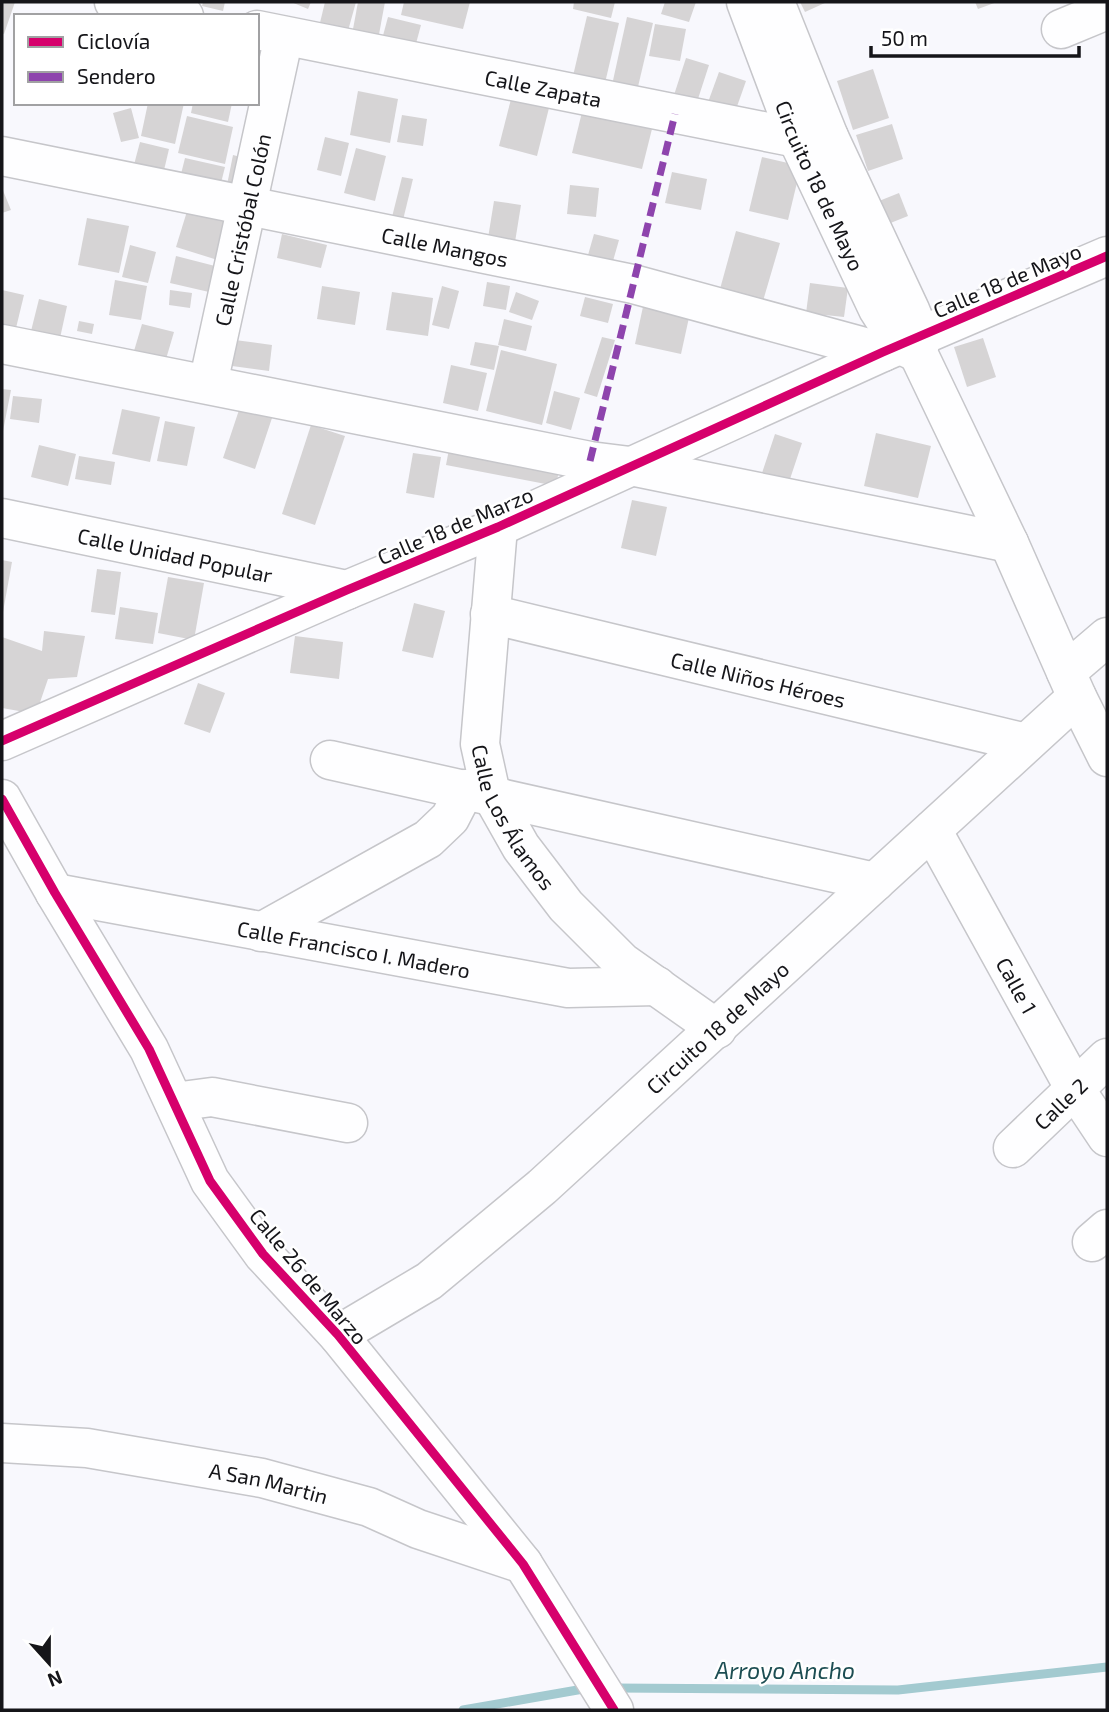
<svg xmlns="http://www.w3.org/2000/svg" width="1109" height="1712" font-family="'Exo 2',sans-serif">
<rect width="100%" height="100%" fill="#f8f8fd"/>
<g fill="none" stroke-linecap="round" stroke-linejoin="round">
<g stroke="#a3cad0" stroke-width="9">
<path d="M614 1688 898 1690 1107 1667"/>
<path d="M463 1710 589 1688"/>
</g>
</g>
<g fill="#d6d4d5">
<path d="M2 2H15L4 34 2 33Z"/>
<path d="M203 2H225L223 11 202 6Z"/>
<path d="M291 2H311L308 9Z"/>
<path d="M325 2H356L346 38 318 31Z"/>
<path d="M358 2H385L377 45 351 40Z"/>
<path d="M404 2H470L463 29 401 15Z"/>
<path d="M574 2H615L611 18 573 9Z"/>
<path d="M665 2H696L689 22 661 14Z"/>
<path d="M800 2H827L805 12Z"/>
<path d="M975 2H997L978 9Z"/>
<path d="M587 16 619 23 605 83 573 76Z"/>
<path d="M388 17 421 25 414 51 381 43Z"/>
<path d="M627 17 653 23 637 91 612 85Z"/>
<path d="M655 24 686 29 680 61 649 56Z"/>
<path d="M686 58 709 65 697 102 674 95Z"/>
<path d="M873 69 889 118 853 130 837 81Z"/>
<path d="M719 72 746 81 734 115 707 105Z"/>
<path d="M358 91 398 99 390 143 350 135Z"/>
<path d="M511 99 549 108 537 156 499 146Z"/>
<path d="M148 103H184L175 144 141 136Z"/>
<path d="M193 103H232L228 122 191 113Z"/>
<path d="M131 108 139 138 121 142 113 113Z"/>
<path d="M583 108 653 125 642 169 572 153Z"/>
<path d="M402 115 427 119 423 146 397 142Z"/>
<path d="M187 116 233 127 225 164 178 153Z"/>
<path d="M892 124 903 159 868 171 856 135Z"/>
<path d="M325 137 349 143 341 176 317 170Z"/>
<path d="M140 142 169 149 161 183 131 176Z"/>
<path d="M356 148 386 156 375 201 344 193Z"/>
<path d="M233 155 248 159 241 193 226 190Z"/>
<path d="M762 157 801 166 788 220 749 211Z"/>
<path d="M185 158 225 167 219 191 179 182Z"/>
<path d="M672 172 707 179 701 210 665 203Z"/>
<path d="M402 177 413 179 403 220 392 217Z"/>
<path d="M570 185 599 188 596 217 567 214Z"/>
<path d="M2 188 11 210 2 213Z"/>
<path d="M899 193 908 216 883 226 874 203Z"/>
<path d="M494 201 521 205 515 242 488 238Z"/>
<path d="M188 208 236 223 224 262 176 247Z"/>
<path d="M87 218 129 226 119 273 78 265Z"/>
<path d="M736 231 780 243 763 301 720 289Z"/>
<path d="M282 234 327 245 321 268 277 258Z"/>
<path d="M594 234 619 240 613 261 588 255Z"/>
<path d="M130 245 156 252 148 283 122 277Z"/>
<path d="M176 256 215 266 209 292 170 283Z"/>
<path d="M115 280 147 286 141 320 109 315Z"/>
<path d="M487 282 510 286 506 310 483 306Z"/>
<path d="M810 283 848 288 844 317 806 313Z"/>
<path d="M322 286 360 292 355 325 317 319Z"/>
<path d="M442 286 459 291 449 329 432 325Z"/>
<path d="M2 290 24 295 16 328 2 325Z"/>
<path d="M170 290 192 293 190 308 169 305Z"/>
<path d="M392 292 433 298 428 336 386 330Z"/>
<path d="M516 292 539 301 532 320 509 312Z"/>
<path d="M585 297 613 304 608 323 580 316Z"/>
<path d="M39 299 67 306 60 338 31 331Z"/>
<path d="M644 302 690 313 681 354 635 344Z"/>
<path d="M504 319 532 326 526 351 498 345Z"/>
<path d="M79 321 94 324 92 334 77 331Z"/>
<path d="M142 324 174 332 166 359 134 351Z"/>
<path d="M602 337 615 340 597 397 584 393Z"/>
<path d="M983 338 996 377 967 387 954 347Z"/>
<path d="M235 340 272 345 269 371 232 366Z"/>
<path d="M475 342 499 346 494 370 470 365Z"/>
<path d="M501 350 557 364 542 425 486 411Z"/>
<path d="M451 365 487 373 478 411 443 403Z"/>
<path d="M2 389 11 390 3 431H2Z"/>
<path d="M554 391 580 398 571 430 546 423Z"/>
<path d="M13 396 42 399 39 423 10 419Z"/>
<path d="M241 404 273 415 255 469 223 458Z"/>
<path d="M122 409 160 417 150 462 112 454Z"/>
<path d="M165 421 195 427 187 466 157 461Z"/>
<path d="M311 425 345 436 315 525 282 514Z"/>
<path d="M876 433 931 446 918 498 864 486Z"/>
<path d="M775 434 802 443 788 485 761 476Z"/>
<path d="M450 444 560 465 556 486 446 465Z"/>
<path d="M39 445 76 454 68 486 31 477Z"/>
<path d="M413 453 441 457 434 498 406 493Z"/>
<path d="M79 456 115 462 111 485 75 479Z"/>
<path d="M632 500 667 507 656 556 621 548Z"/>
<path d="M2 560 12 562 3 612H2Z"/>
<path d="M97 569 121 572 115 615 91 612Z"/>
<path d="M168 577 204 583 194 640 158 633Z"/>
<path d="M414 603 445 611 433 658 402 651Z"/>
<path d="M120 607 158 613 153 644 115 639Z"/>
<path d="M44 631 85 636 77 677 48 679 36 714 2 708V637L42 651Z"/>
<path d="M295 636 343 642 339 679 290 673Z"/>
<path d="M198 683 225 693 210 733 184 724Z"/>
</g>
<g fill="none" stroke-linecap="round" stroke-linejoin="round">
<g stroke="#c6c6ca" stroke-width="41">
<g id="minor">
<path d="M114 2 184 16"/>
<path id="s1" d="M746 2 797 138 878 309 901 345 918 353"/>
<path d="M775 2 829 137 910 310 921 337 918 353 1009 543 1077 697 1107 757"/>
<path d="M1061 29 1107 10"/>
<path id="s2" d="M257 30 797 138 829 137"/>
<path id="s3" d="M2 156 633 284 883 352"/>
<path d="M2 344 590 461 630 466 1009 543"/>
<path id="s4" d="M208 384 284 36"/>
<path id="s5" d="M2 518 347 590"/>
<path id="s6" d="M498 527 480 744 491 794 521 847 566 906 622 962 717 1029"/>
<path id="s7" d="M490 614 1026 743"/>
<path d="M1066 672 1107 637"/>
<path d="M2 741 347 590 498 527 883 352 1107 256"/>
<path d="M330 760 875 882"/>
<path d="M2 799 55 893 149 1049 210 1181 263 1254 338 1335 523 1564 614 1710"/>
<path id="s8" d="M932 830 1075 1089 1107 1137"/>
<path id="s9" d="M55 893 568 988 657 986"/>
<path d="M261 932 428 839 450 818 465 789"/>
<path d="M174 1102 212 1097 348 1123"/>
<path id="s10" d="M1013 1148 1107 1058"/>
<path d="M1092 1242 1107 1229"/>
<path id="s11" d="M338 1335 429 1281 542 1187 1077 697"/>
<path id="s12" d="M2 1443 87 1448 262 1478 369 1507 418 1529 523 1564"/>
</g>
</g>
<use href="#minor" stroke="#fefeff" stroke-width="38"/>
<path stroke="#8e44ad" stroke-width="7" stroke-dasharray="14 7" stroke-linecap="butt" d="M590 461 675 114"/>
<g stroke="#fff" stroke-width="13">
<g id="cycleway">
<path d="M2 741 347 590 498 527 883 352 1107 256"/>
<path d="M2 799 55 893 149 1049 210 1181 263 1254 338 1335 523 1564 614 1710"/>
</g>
</g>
<use href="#cycleway" stroke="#d6006c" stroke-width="9"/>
</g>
<g text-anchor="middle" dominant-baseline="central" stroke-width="5" stroke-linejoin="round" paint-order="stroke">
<g font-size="21" fill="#151519" stroke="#fff">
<text stroke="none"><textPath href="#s2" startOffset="292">Calle Zapata</textPath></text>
<text stroke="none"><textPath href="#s1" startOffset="198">Circuito 18 de Mayo</textPath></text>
<text stroke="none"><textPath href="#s4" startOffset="158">Calle Cristóbal Colón</textPath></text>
<text stroke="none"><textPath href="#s3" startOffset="452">Calle Mangos</textPath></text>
<text transform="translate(1007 280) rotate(-23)">Calle 18 de Mayo</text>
<text transform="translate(455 525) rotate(-23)">Calle 18 de Marzo</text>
<text stroke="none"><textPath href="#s5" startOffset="177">Calle Unidad Popular</textPath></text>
<text stroke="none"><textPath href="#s7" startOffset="276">Calle Niños Héroes</textPath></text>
<text stroke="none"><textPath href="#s6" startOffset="299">Calle Los Álamos</textPath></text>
<text stroke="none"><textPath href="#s9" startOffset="304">Calle Francisco I. Madero</textPath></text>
<text stroke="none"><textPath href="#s8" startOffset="177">Calle 1</textPath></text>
<text stroke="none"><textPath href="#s11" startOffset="490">Circuito 18 de Mayo</textPath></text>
<text stroke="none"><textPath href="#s10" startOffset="65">Calle 2</textPath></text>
<text transform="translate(309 1276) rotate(50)">Calle 26 de Marzo</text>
<text stroke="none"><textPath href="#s12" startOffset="270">A San Martin</textPath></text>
</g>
<g font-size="23" font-style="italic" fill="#1d4e53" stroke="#fff">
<text x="785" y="1670">Arroyo Ancho</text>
</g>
</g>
<rect width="1109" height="1712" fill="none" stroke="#151519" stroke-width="7"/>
<rect x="14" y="14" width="245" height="91" fill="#ffffff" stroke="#a1a1a3" stroke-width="2"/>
<rect x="28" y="37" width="35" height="10" fill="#d6006c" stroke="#a1a1a3" stroke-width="2"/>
<text x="77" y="49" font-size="21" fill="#151519">Ciclovía</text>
<rect x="28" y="72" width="35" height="10" fill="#8e44ad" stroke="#a1a1a3" stroke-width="2"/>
<text x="77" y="84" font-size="21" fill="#151519">Sendero</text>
<g transform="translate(49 1663) rotate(159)" stroke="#ffffff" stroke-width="5" paint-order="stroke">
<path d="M0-5L12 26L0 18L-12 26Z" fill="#151519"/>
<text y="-10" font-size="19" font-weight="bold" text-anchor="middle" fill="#151519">N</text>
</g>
<path d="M871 46v10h208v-10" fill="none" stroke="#151519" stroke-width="3.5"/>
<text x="881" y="46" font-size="21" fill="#151519" stroke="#ffffff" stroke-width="5" paint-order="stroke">50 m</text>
</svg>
